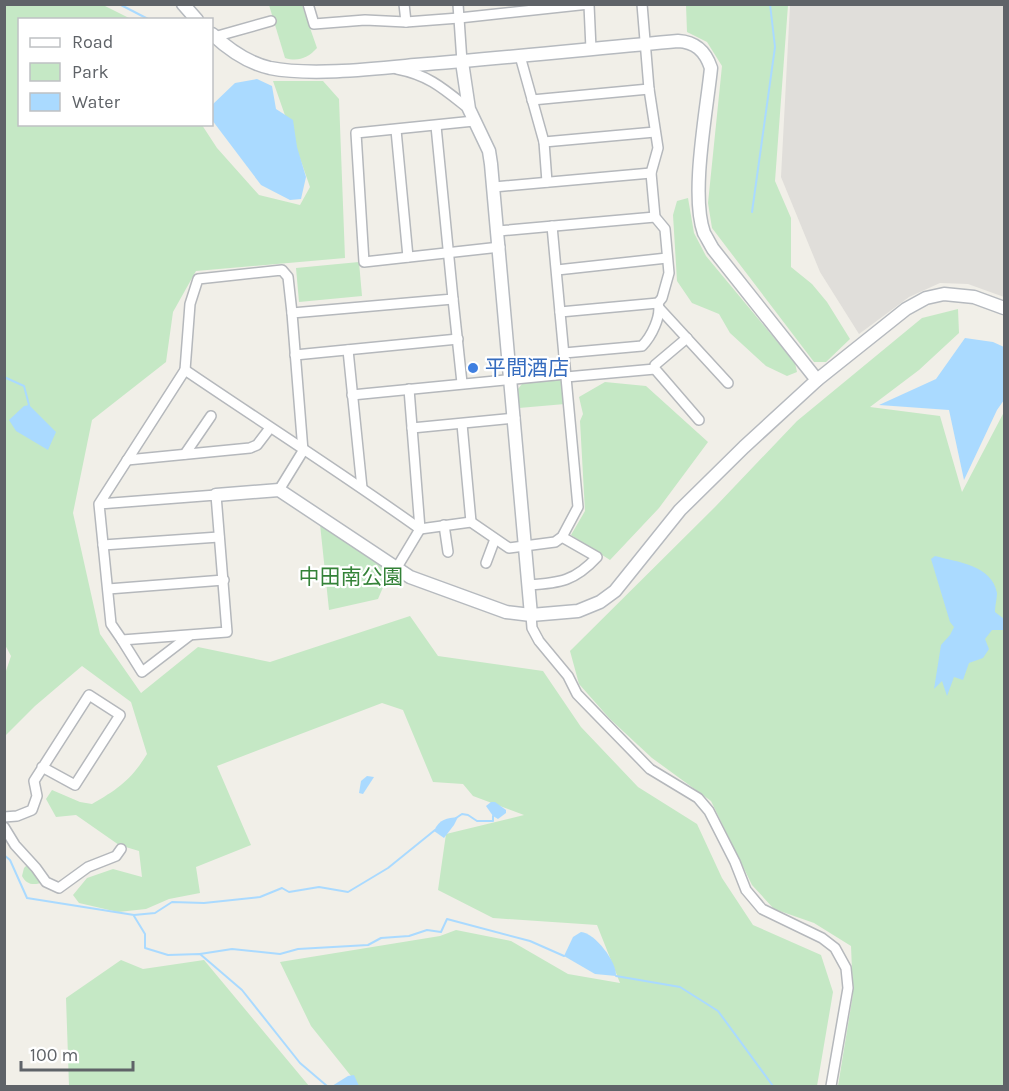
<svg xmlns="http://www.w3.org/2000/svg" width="1009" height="1091" font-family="Karla,'Noto Sans JP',sans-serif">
<rect width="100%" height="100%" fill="#f1efe8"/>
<path fill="#e0deda" d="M790 5H1004V297L968 284 940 283 909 297 859 334 820 272 781 177Z"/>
<g fill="#c5e8c5">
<path d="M4 5H103L131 19 20 20V124L202 125 217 148 259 195 300 205 310 187 273 81H323L339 99 345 258 196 271 173 312 166 362 92 420 73 513 100 634 141 693 198 647 270 662 410 616 438 656 543 671 581 727 638 787 697 824 722 878 753 925 821 955 833 992 817 1086H359L311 1026 280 962 440 936 456 930 511 941 568 974 620 983 597 925 493 918 438 890 446 834 524 815 473 796 463 784 433 782 403 710 382 703 217 766 251 845 196 867 200 893 169 899 146 909 118 912 79 903 73 895 87 878 113 869 142 877 139 851 119 845 76 815 56 817 46 799 52 790 80 802 92 804C118 789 131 780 147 754L131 702 82 666 35 706 5 736V674L11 656 4 643Z"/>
<path d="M269 5H302L317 48C308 58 298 62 285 58Z"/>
<path d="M686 5H788L775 181 791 218V267L812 284 827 302 850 339 826 362H814L712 228 708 203 722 66 707 42 687 32Z"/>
<path d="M688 198 694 233 706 256 795 363 797 372 787 376 766 366 730 333 719 314 692 303 677 281 673 215 677 201Z"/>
<path d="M359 262 362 296 299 302 296 268Z"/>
<path d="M958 309 959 333 919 370 870 407 940 416 962 492 1004 412V1086H838L853 994 851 946 814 923 774 909 752 885 711 801 652 758 610 719 579 684 570 651 715 507 797 421 922 318Z"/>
<path d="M557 378 563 383 565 404 519 408 518 389 525 380Z"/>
<path d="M605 382 646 386 708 442 659 508 610 560 571 535 585 511 580 421 583 414 579 397Z"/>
<path d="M320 524 390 571 378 599 329 610Z"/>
<path d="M29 863 44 882C35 885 27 886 22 876L24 868Z"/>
<path d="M121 960 143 969 204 960 309 1086H69L66 998Z"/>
</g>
<g fill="#aadaff">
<path d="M257 79 272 86 276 109 293 120 297 147 306 177 301 199 290 200 261 185 212 120V105L235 83Z"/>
<path d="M965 338 993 342 1004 347V400L997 410 964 480 949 410 879 405 936 379Z"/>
<path d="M29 405 56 432 48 450 16 431 9 420 24 406Z"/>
<path d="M935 556C957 562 992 565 997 593 997 598 995 606 995 612L1004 619V630H992L985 639 989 649 983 658 969 663 963 680 954 677 947 696 942 681 934 689 941 645 950 635 954 627 950 622 931 559Z"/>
<path d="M367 776 374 777 363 794 359 793 361 781Z"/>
<path d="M491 802H495L506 810V813L498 819 493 816 486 806Z"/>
<path d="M458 817 454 825 444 838 434 831C439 819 447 818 458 817Z"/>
<path d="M581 932C595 933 617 962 616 976L595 974 564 956 573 937Z"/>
<path d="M354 1075 359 1086H332L348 1076Z"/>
</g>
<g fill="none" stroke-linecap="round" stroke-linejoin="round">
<g stroke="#aadaff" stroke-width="2">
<path d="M119 4 150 20"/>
<path d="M752 212 775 47 770 4"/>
<path d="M4 377 24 386 29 405"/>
<path d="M456 818 462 814 468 815 477 821H493V816"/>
<path d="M4 855 10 860 27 898 134 915 155 913 172 902 204 903 260 897 282 888 289 892 319 887 348 892 388 868 435 830"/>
<path d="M134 916 145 934V948L168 955 200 954 242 990 300 1063 327 1086"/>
<path d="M200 954 232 949 280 954 298 949 368 945 381 938 409 936 427 930 441 932 447 919 530 941 564 956"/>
<path d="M616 976 680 987 718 1011 773 1086"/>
</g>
<g stroke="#b5b8bc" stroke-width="12">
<g id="street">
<path d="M308 4 314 24 365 20 406 22 459 18 589 4"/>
<path d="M404 4 406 22"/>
<path d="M458 4 462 62"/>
<path d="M589 5 591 49"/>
<path d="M214 37 271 21"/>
<path d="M520 56 544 142 547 182"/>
<path d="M397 69C429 75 444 89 469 109"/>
<path d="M532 100 649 89"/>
<path d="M474 121 356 133 364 262 500 247"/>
<path d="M396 130 408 257"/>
<path d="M544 142 655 132"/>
<path d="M494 187 651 173"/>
<path d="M498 231 655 217"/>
<path d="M557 270 667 258"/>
<path d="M453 299 462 383"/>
<path d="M660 309 728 383"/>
<path d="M560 312 658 303"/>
<path d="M687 338 655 365V369L699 420"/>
<path d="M348 350 362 488"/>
<path d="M564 353 642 346C651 337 662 316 658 303L662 298 669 273 665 229 655 217 651 173 658 148 649 89 642 4"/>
<path d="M295 355 458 339"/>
<path d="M185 370 190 304 198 279 282 270 288 277 292 313"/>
<path d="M566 377 655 369"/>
<path d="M352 395 566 374"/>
<path d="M462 424 471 522"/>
<path d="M412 428 515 418"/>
<path d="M185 454 211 416"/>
<path d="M127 460 250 448 257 445 270 428"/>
<path d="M279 490 303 451 292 313 453 299 436 126"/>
<path d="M99 504 216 495 227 632 122 640 111 624 99 504 185 370C263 423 343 474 420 529L471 522 509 548 555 542 562 537 578 507 552 226"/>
<path d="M444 525 448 552"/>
<path d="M103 545 219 537"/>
<path d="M486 563 495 539"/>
<path d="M396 569 420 529 409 389"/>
<path d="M529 585C560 583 575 581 597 557L562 537"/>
<path d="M108 589 224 580"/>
<path d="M531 615 532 628 539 641 568 676 577 694 650 769 698 798 709 811 735 862 746 890 762 909 822 938 835 948 846 968 848 988 831 1086"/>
<path d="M122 640 142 672 189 636"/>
<path d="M4 817 17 816 32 810 37 796 34 781 89 695 120 715 75 785 42 767"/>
<path d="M4 827 15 845 36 868 46 882 59 888 88 867 116 856 121 849"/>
</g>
</g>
<g stroke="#b6babf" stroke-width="15">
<g id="secondary">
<path d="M183 4 197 20"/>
<path d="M212 34C228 49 248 63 270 68 310 76 373 69 415 65 503 58 590 49 678 41 695 42 705 50 711 68 707 109 690 195 704 233 707 238 710 244 713 249L817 380"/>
<path d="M462 62 469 109 489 151 491 164 531 615"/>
<path d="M216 495 279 490 410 577 506 612 531 615 578 611 600 602 615 591 680 510 744 447 817 380 906 309 926 298 944 294 974 297 1004 308"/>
</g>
</g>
<use href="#street" stroke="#fff" stroke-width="9"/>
<use href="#secondary" stroke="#fff" stroke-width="12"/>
</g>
<circle fill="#3f7fe0" stroke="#fff" stroke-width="2" cx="473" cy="368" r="6"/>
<g text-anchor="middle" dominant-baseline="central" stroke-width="4.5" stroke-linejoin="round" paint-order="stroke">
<g font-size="21" fill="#366cbe" stroke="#fff" text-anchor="start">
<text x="485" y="368">平間酒店</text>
</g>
<g font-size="21" fill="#348238" stroke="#fff">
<text x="351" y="577">中田南公園</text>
</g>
</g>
<rect width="1009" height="1091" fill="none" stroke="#5f6368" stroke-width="12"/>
<rect x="18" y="18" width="195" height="108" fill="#ffffff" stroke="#bfc1c3" stroke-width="1.5"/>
<rect x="30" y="38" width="30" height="9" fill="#ffffff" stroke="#bfc1c3" stroke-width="1.5"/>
<text x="72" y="48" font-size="18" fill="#5f6368">Road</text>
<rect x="30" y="63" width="30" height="18" fill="#c5e8c5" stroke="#bfc1c3" stroke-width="1.5"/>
<text x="72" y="78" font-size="18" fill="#5f6368">Park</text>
<rect x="30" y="93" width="30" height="18" fill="#aadaff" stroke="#bfc1c3" stroke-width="1.5"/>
<text x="72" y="108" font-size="18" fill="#5f6368">Water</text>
<path d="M21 1061v9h112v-9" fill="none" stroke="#5f6368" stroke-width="3"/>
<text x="30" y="1061" font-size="18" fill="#5f6368" stroke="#ffffff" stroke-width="4.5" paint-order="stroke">100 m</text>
</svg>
